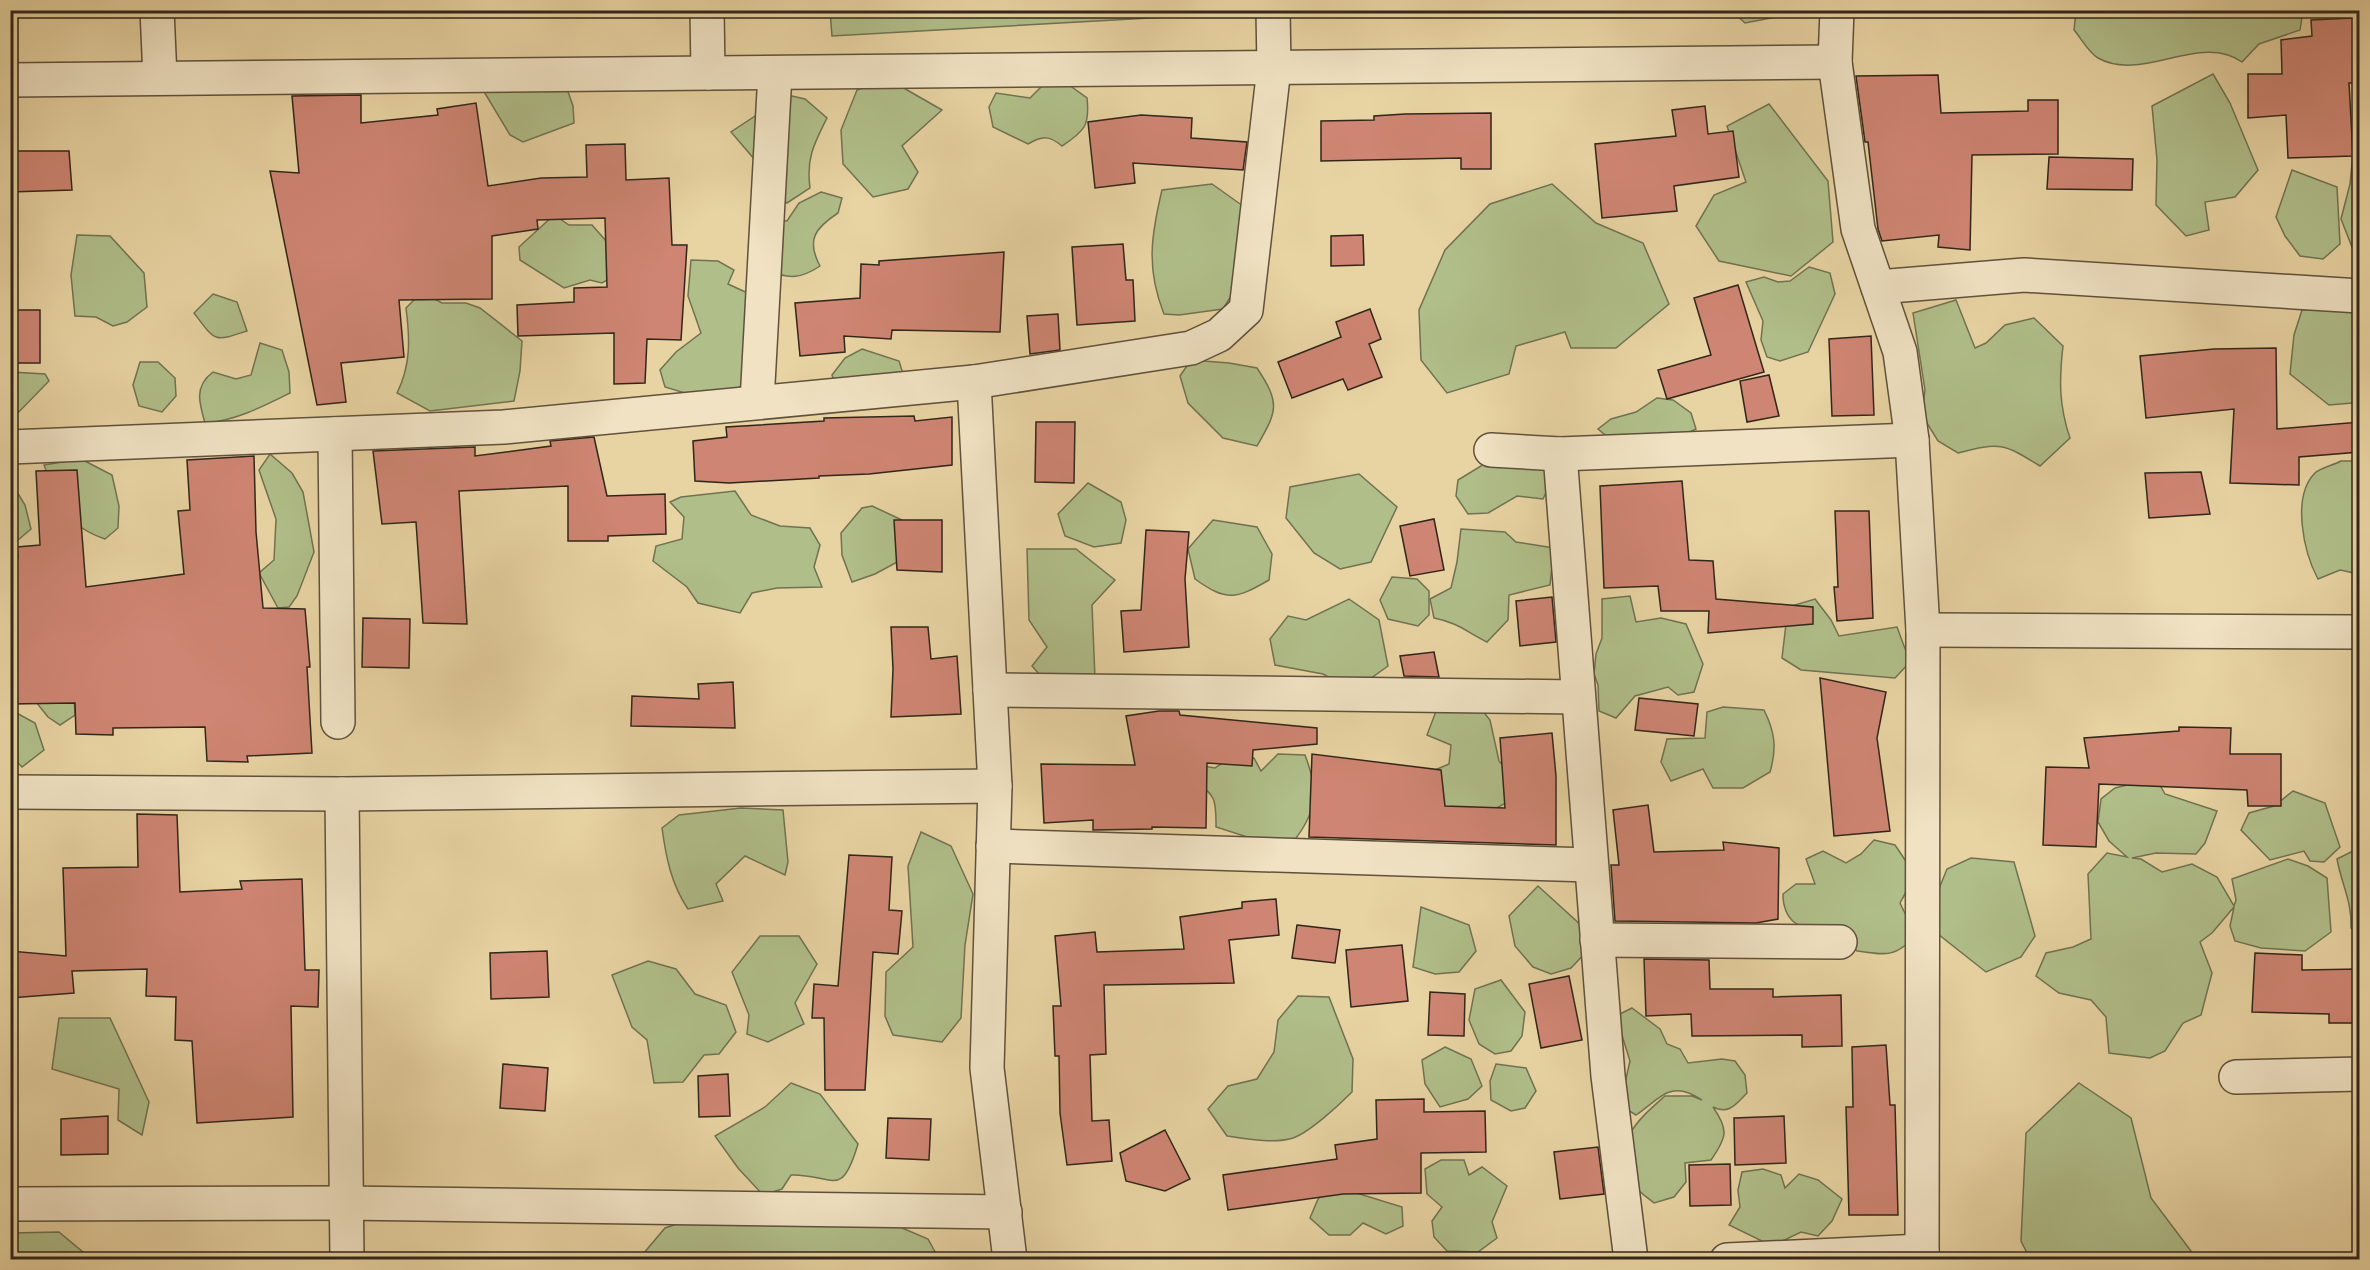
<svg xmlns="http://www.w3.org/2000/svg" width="2370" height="1270" font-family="'IM FELL English',serif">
<rect width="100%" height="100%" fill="#e8d3a2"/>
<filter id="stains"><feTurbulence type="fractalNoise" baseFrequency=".00333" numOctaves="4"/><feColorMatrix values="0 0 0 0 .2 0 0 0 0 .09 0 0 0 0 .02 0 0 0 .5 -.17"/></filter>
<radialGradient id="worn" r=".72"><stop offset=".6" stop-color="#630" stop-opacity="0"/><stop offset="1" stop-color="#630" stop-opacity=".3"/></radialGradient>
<g fill="#b0be89" stroke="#717252" stroke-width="1.5">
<path d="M830 11V10L1208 11 1203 15 832 36Z"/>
<path d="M1732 11H1787L1776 17 1745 23Z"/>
<path d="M2076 11V10L2303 11 2300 30 2259 44 2242 62C2200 32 2142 83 2098 58 2089 53 2081 38 2074 30Z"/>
<path d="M2213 74 2230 103 2258 170 2235 197 2205 202 2209 230 2186 236 2156 205 2157 160 2152 106Z"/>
<path d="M888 79 942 110 902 146 918 172 908 189 873 197 843 164 841 130 857 90Z"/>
<path d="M1046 82 1069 85 1087 98C1090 125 1085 131 1062 146 1049 135 1042 136 1028 144L993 127 989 107 996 93 1030 98Z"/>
<path d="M480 85 567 89 573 106 574 123 523 142 510 135Z"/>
<path d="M774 92 805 99 827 118C814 144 806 158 810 188L787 203 769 190 767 174 731 132 755 116Z"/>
<path d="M1769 104 1828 181 1833 242 1791 276 1719 261 1696 226 1714 195 1746 182 1727 126Z"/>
<path d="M2359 140V265L2341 219 2350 184 2354 144Z"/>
<path d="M2292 170 2337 187 2340 244 2323 259 2300 256 2285 236 2276 217Z"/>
<path d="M1212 184 1243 206 1239 283 1223 309 1179 315 1164 314C1146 269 1151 236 1162 190Z"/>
<path d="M1552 184 1596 223 1643 243 1669 304 1616 348H1571L1565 332 1516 346 1509 374 1447 393 1421 360 1419 310 1445 250 1490 204Z"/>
<path d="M821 192 842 198 838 213C815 228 806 240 820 266 802 278 789 280 769 270L776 220 787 221 799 203Z"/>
<path d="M554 215 569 225H592L607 242 618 274 602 283 590 280 564 288 520 260 519 247Z"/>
<path d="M77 235 110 236 144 273 147 307 127 322 113 326 96 317 75 316 71 275Z"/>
<path d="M691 260 718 261 734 270 728 284 752 295 757 377 727 395 688 394 665 387 660 370 676 352 701 333 688 296Z"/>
<path d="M1809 267 1830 273 1835 294 1808 352 1780 361 1767 357 1761 340 1763 321 1746 282 1764 277 1778 282 1790 281Z"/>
<path d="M422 292 442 303H466L480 308 522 341 520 371 514 401 430 411 397 393C411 365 410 339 406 308Z"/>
<path d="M213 294 237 302 247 331C213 342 216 342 194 313Z"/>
<path d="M1956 300 1975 348 1986 343 2005 325 2034 318 2063 346C2059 380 2059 406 2070 438L2040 466C2003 443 2000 442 1958 453L1938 441 1922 415 1925 390 1913 313Z"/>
<path d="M2347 308 2359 315V392L2352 403 2329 405 2290 374 2294 335 2302 310Z"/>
<path d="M260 343 282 350 289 372 290 393C264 406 235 421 205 423 199 403 194 386 213 372L236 379 251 375Z"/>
<path d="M862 349 899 361 905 380 837 392 832 375 845 358Z"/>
<path d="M1191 360 1229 363 1257 368C1281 404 1277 411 1257 446L1223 438 1188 403 1180 376Z"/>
<path d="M140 362H158L175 378 176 396 162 412 139 406 133 385Z"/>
<path d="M11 372 45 374 49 381 11 420Z"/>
<path d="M1657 398 1673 400 1691 413 1696 429 1669 442 1622 449 1598 429 1611 419 1636 412Z"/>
<path d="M270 454 292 473 303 492 314 552 297 596 289 607 278 608 259 573 274 560 276 519 259 470Z"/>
<path d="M81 459 112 475 119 506 118 528 105 539C64 525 59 503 44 465Z"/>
<path d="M1489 461 1545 465 1553 477 1543 499 1517 496 1488 513 1468 514 1456 496 1458 480Z"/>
<path d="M2341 461H2359V574L2340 570 2318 579C2304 553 2291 497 2315 473 2320 468 2334 465 2341 461Z"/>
<path d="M1359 474 1397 507 1371 562 1340 569 1314 553 1286 518 1290 487Z"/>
<path d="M11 482 25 505 31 529 11 546Z"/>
<path d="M1088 483 1121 502 1126 520 1121 543 1094 547 1065 536 1058 514Z"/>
<path d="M735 491 751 515 780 526 810 528 820 545 814 567 822 587 777 588 752 593 740 613 698 603 687 587 653 561 656 546 682 539 684 517 670 502 681 497Z"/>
<path d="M872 506 902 520 901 560 875 574 852 582 842 555 841 533 862 508Z"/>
<path d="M1213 520 1257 527 1272 554 1269 580C1236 599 1227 602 1195 579L1188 549Z"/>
<path d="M1461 529 1505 532 1516 542 1554 548 1550 585 1509 595 1508 620 1487 642C1465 631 1459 623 1434 618L1430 599 1451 588 1457 562Z"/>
<path d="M1027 549H1076L1115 580 1092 605 1095 679 1047 683 1032 666 1047 647 1029 620Z"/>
<path d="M1392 577 1417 579 1429 591V615L1418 626 1388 619 1380 600Z"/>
<path d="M1630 596 1636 622 1661 618 1686 624 1703 664 1694 692 1678 695 1668 687 1635 696 1616 718 1599 711 1598 685 1594 674 1596 654 1602 638V599Z"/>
<path d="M1349 599 1379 620 1388 666 1367 681 1334 680 1323 674 1275 665 1270 639 1288 616 1306 620Z"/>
<path d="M1815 599 1831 620 1839 636 1897 627 1910 662 1895 678 1801 670 1782 658 1788 607Z"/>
<path d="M74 694 75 715 60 725 48 717 36 702Z"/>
<path d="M1441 698 1477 704 1490 720 1499 761 1513 777 1506 803 1485 814 1444 816 1428 773 1449 764 1451 745 1427 735Z"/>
<path d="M1723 707 1764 710C1775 732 1777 748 1770 772L1743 788H1713L1703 769 1671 781 1661 762 1667 739 1705 738 1707 712Z"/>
<path d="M11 710 35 723 44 750 22 767 17 762 11 763Z"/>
<path d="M1278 754 1305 755C1319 791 1317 812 1293 842L1266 843 1216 827C1216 802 1217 795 1194 781L1197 765 1215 768 1228 759 1254 758 1261 771Z"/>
<path d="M2156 778 2165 794 2217 811 2205 843 2196 854 2156 853 2132 858 2141 859 2162 872 2192 864 2217 877 2234 906 2236 900 2232 879 2288 859 2308 866 2327 878 2331 932 2305 951 2261 948 2235 941 2230 926 2234 907 2212 933 2200 942 2212 973 2201 1015 2183 1023 2165 1051 2150 1058 2109 1053 2106 1017 2091 1000 2059 993 2036 976 2046 953 2073 947 2091 939 2088 874 2107 853 2127 857 2109 841 2098 822 2101 799 2115 788Z"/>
<path d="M2293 791 2325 803 2340 847 2324 862 2310 861 2304 851 2270 860 2241 830 2249 813 2274 806Z"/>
<path d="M741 808 783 810 788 862 785 875 745 856 716 884 723 901 688 909C671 884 666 857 662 828L679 815Z"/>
<path d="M921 832 951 846 973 894 965 945 961 1018 942 1042 893 1035 885 1016 886 972 913 947 908 866Z"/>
<path d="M1874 840 1895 845C1913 871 1916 875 1900 903L1916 936C1894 958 1886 955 1857 951 1833 924 1783 942 1783 894L1796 884H1815L1806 859 1823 851 1846 863 1861 854Z"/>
<path d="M2359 848V935L2351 928C2352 901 2342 886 2337 859Z"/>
<path d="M1971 858 2014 862 2035 936 2021 957 1986 972 1938 934 1932 906 1947 869Z"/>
<path d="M1538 886 1583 927 1589 949 1571 968 1551 974 1533 967 1515 946 1509 916Z"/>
<path d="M1421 907 1469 925 1476 951 1459 972 1435 974 1413 967Z"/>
<path d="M760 936H799L817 964 795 1003 804 1024 768 1042 747 1034 749 1015 732 972Z"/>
<path d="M648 961 676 969 695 994 726 1005 736 1032 719 1054 704 1055 683 1082 654 1083 647 1040 632 1027 612 975Z"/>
<path d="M1501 980 1525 1012 1522 1036 1511 1051 1495 1054 1479 1044 1469 1020 1475 989Z"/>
<path d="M1298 996 1329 997 1353 1059 1352 1092C1339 1105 1310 1132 1293 1138 1274 1144 1247 1139 1227 1136L1208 1109 1228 1086 1257 1079 1274 1052 1278 1020Z"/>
<path d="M1632 1008 1660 1029 1667 1044 1680 1049 1688 1063 1722 1059 1735 1061 1745 1075 1747 1093C1736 1104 1729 1115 1713 1107 1729 1130 1727 1137 1711 1160L1685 1163 1686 1182 1674 1197 1654 1203C1647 1197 1633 1188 1630 1180 1613 1140 1638 1120 1665 1096H1692L1702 1100C1670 1079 1661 1098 1636 1115L1626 1109 1625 1083 1630 1061 1616 1016Z"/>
<path d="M59 1018H110L149 1102 142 1135 118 1120 119 1089 52 1069Z"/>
<path d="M1445 1047 1471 1059 1482 1086 1468 1099 1440 1107 1425 1084 1422 1060Z"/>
<path d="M1496 1064 1526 1068 1536 1091 1525 1108 1511 1111 1491 1100 1490 1081Z"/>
<path d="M791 1083 820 1094 858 1144C841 1201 834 1174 791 1175L782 1189 763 1195 738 1168 715 1136 765 1107Z"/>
<path d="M2079 1083 2131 1118 2151 1198 2197 1259H2030L2021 1241 2026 1133Z"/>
<path d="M1441 1160H1464L1469 1175 1482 1167 1507 1186 1492 1222 1497 1238 1478 1252 1447 1251 1434 1237 1432 1221 1442 1207 1427 1194 1425 1169Z"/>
<path d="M1763 1169 1781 1175 1785 1188 1799 1174 1818 1180 1842 1199 1832 1221 1818 1236 1801 1232 1772 1246 1729 1225 1740 1207 1738 1190 1742 1172Z"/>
<path d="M1334 1186 1402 1207 1403 1226 1386 1234 1363 1223 1350 1235H1329L1310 1218 1318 1199Z"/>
<path d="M697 1217 893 1224 928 1239 939 1259 638 1260 665 1228Z"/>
<path d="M59 1232 84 1253 74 1259H11V1233Z"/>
</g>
<g fill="#ce8573" stroke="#32261a" stroke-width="1.5">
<path d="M2353 18 2355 83H2349L2353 156 2288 158 2286 115 2248 118V74H2282L2281 40 2312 36 2311 20Z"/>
<path d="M1938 75 1941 113 2028 111V100H2058V154L1972 155 1970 250 1938 247 1939 235 1882 241 1878 229 1868 142H1865L1856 76Z"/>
<path d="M361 95V123L438 115 437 109 476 103 488 186 541 178 587 177 586 145 625 144 626 180 669 178 672 245H687L681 340 647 339 645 383 614 384V333L518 336 517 305 574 302V288L607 287 605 218 537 220 538 229 492 236V299L399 300 404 357 341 363 346 402 317 405 270 171 299 173 292 96Z"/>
<path d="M1705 106 1708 134 1733 131 1739 177 1674 186 1677 211 1602 218 1595 144 1676 136 1672 110Z"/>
<path d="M1491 113V169H1461V158L1321 161V121L1374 120V116L1405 114Z"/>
<path d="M1141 115 1192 118 1191 138 1247 142 1243 170 1133 163 1135 183 1095 188 1088 122Z"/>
<path d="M10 151H69L72 190 10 192Z"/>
<path d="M2049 157 2133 159 2132 190 2047 189Z"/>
<path d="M1363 235 1364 265 1331 266V236Z"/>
<path d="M1123 244 1126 280H1133L1135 321 1077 325 1072 247Z"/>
<path d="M1004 252 1000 332 892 330 891 339 844 336 845 352 800 356 795 303 860 298 861 264 879 265V261Z"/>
<path d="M1738 285 1764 372 1667 399 1658 370 1711 355 1694 298Z"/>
<path d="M1370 309 1381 339 1369 344 1382 377 1348 390 1343 379 1292 398 1278 362 1341 337 1336 322Z"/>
<rect x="10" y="310" width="30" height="53"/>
<path d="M1058 314 1060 350 1030 354 1027 316Z"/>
<path d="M1871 336 1874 415 1832 416 1829 339Z"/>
<path d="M2276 348 2277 429 2360 422V452L2299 457V485L2230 483 2234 409 2146 418 2140 356 2214 349Z"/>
<path d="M1769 375 1779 416 1747 422 1740 381Z"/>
<path d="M914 416 915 421 952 417V465L869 474 819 476V478L729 483 695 481 693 441 727 437 726 427 824 421V418Z"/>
<path d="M1036 422H1075L1074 483 1035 482Z"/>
<path d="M594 437 607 496 665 494 666 534 608 536V541H568V486L459 491 467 624 423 623 416 522 382 524 373 451 475 447V456L551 446 550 441Z"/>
<path d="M254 456 256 532 263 608 305 609 310 667H307L312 753 247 756 248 762 207 761 205 727 113 728V735L76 734 75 703 10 704V558H18L17 547 40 545 36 471 77 470 86 587 184 574 178 511 190 510 187 460Z"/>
<path d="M2201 472 2210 514 2149 518 2145 473Z"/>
<path d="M1682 481 1689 560 1713 561 1716 599 1813 607V624L1708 633 1709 611H1661L1658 586 1604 588 1600 486Z"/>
<path d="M1835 511H1869L1873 618 1837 621 1834 587H1838Z"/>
<path d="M1434 519 1444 570 1410 576 1400 526Z"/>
<path d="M894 520H942V572L897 570Z"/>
<path d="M1146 530 1189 532 1185 579 1189 647 1124 652 1121 611 1141 610Z"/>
<path d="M1552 597 1556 642 1520 646 1516 601Z"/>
<path d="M363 618 410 619 409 668 362 667Z"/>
<path d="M891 627H928L931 659 957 656 961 714 891 717 893 669Z"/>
<path d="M1434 652 1439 677 1404 676 1400 656Z"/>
<path d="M1820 678 1886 692 1877 738 1890 831 1834 836Z"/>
<path d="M733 682 735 728 631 726 632 696 699 699 698 684Z"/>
<path d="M1639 698 1698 704 1694 736 1635 730Z"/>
<path d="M1159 711H1179L1180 715 1317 728V744L1253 750 1252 766 1207 763 1206 828 1152 827V829L1093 830V820L1044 823 1041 764 1135 765 1126 716Z"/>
<path d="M2179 727 2231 728 2230 754H2281V806H2248L2247 790 2099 784 2096 847 2043 845 2046 767 2089 768 2084 738 2179 731Z"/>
<path d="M1552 733 1556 776V845L1309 837 1312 754 1441 770 1445 806 1505 808 1500 738Z"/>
<path d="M1648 805 1654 852 1724 850 1723 842 1779 848 1778 919 1756 923 1615 921 1611 865H1619L1613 810Z"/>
<path d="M137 814 177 815 180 892 242 889 240 881 302 879 305 970H319L318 1007 291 1006 293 1117 197 1123 192 1041 175 1040 176 997 146 996 147 969 72 971 74 993 10 998V951L66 956 63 868 138 867Z"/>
<path d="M849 855 892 857 889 910 902 911 898 954 873 952 865 1090H825L824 1018H812L814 984 838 986Z"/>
<path d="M1276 899 1279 935 1229 940 1234 983 1104 985 1106 1054 1090 1055 1092 1121 1109 1120 1112 1161 1067 1165 1060 1113 1059 1056H1055L1053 1006H1061L1055 936 1095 932 1097 952 1184 949 1180 917 1242 908V902Z"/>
<path d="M1297 925 1340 930 1335 963 1292 958Z"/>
<path d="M1402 945 1408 1001 1351 1007 1346 950Z"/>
<path d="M547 951 549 997 491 999 490 953Z"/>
<path d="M2255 953 2302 955V970L2360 969V1023H2329V1014L2252 1012Z"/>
<path d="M1644 959 1709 960 1710 989H1773V997L1841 995 1842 1046 1802 1047V1035L1692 1036 1691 1014 1646 1016Z"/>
<path d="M1569 976 1582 1040 1541 1048 1529 984Z"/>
<path d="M1430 992 1465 994 1464 1036 1428 1035Z"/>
<path d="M1886 1045 1890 1105H1895L1898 1215H1849L1846 1107H1853L1852 1047Z"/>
<path d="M503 1064 548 1068 545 1111 500 1108Z"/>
<path d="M728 1074 730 1116 699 1117 698 1076Z"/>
<path d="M1424 1099V1112L1485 1111 1486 1152 1421 1153V1193L1343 1194 1228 1210 1223 1175 1337 1159 1335 1145 1377 1139 1376 1100Z"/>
<path d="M108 1116V1154L61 1155V1119Z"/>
<path d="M1784 1116 1786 1163 1735 1165 1734 1118Z"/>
<path d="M888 1118 931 1119 929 1160 886 1158Z"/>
<path d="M1165 1130 1190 1179 1165 1191 1126 1181 1120 1153Z"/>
<path d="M1598 1147 1604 1194 1560 1199 1554 1152Z"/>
<path d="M1730 1164 1731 1205 1690 1206 1689 1165Z"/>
</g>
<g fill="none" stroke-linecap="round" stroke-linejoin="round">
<g stroke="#60513c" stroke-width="36">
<g id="minor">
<path d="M157 10 160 78"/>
<path d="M707 10 708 73"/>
<path d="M1837 10 1835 62 1858 229 1900 352 1912 440 1923 630 1922 1260"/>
<path d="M10 80 1835 62"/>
<path d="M1878 287 2024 275 2360 296"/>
<path d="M974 382 995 786 987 1068 1010 1260"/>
<path d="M757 402 775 73"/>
<path d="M335 434 338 722"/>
<path d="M10 447 504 427 974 382 1191 348 1219 335 1246 310 1274 68 1273 10"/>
<path d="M1491 450 1560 454 1912 440"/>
<path d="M1560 454 1608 1076 1631 1260"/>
<path d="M1923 630 2360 632"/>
<path d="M990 690 1578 697"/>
<path d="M10 792 342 794 995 786"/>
<path d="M342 794 347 1260"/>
<path d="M993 846 1590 865"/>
<path d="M1597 940 1840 942"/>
<path d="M2236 1077 2360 1074"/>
<path d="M10 1204 345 1203 1005 1212"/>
<path d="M1727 1260 1922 1251"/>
</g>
</g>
<use href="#minor" stroke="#f0e2c3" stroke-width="33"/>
</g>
<rect width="2370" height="1270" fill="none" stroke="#e8d3a2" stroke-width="36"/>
<rect x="12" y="12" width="2346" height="1246" fill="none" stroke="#32261a" stroke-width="3"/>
<rect x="18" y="18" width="2334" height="1234" fill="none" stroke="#32261a" stroke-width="1.5"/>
<rect width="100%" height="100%" filter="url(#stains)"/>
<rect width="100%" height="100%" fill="url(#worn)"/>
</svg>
